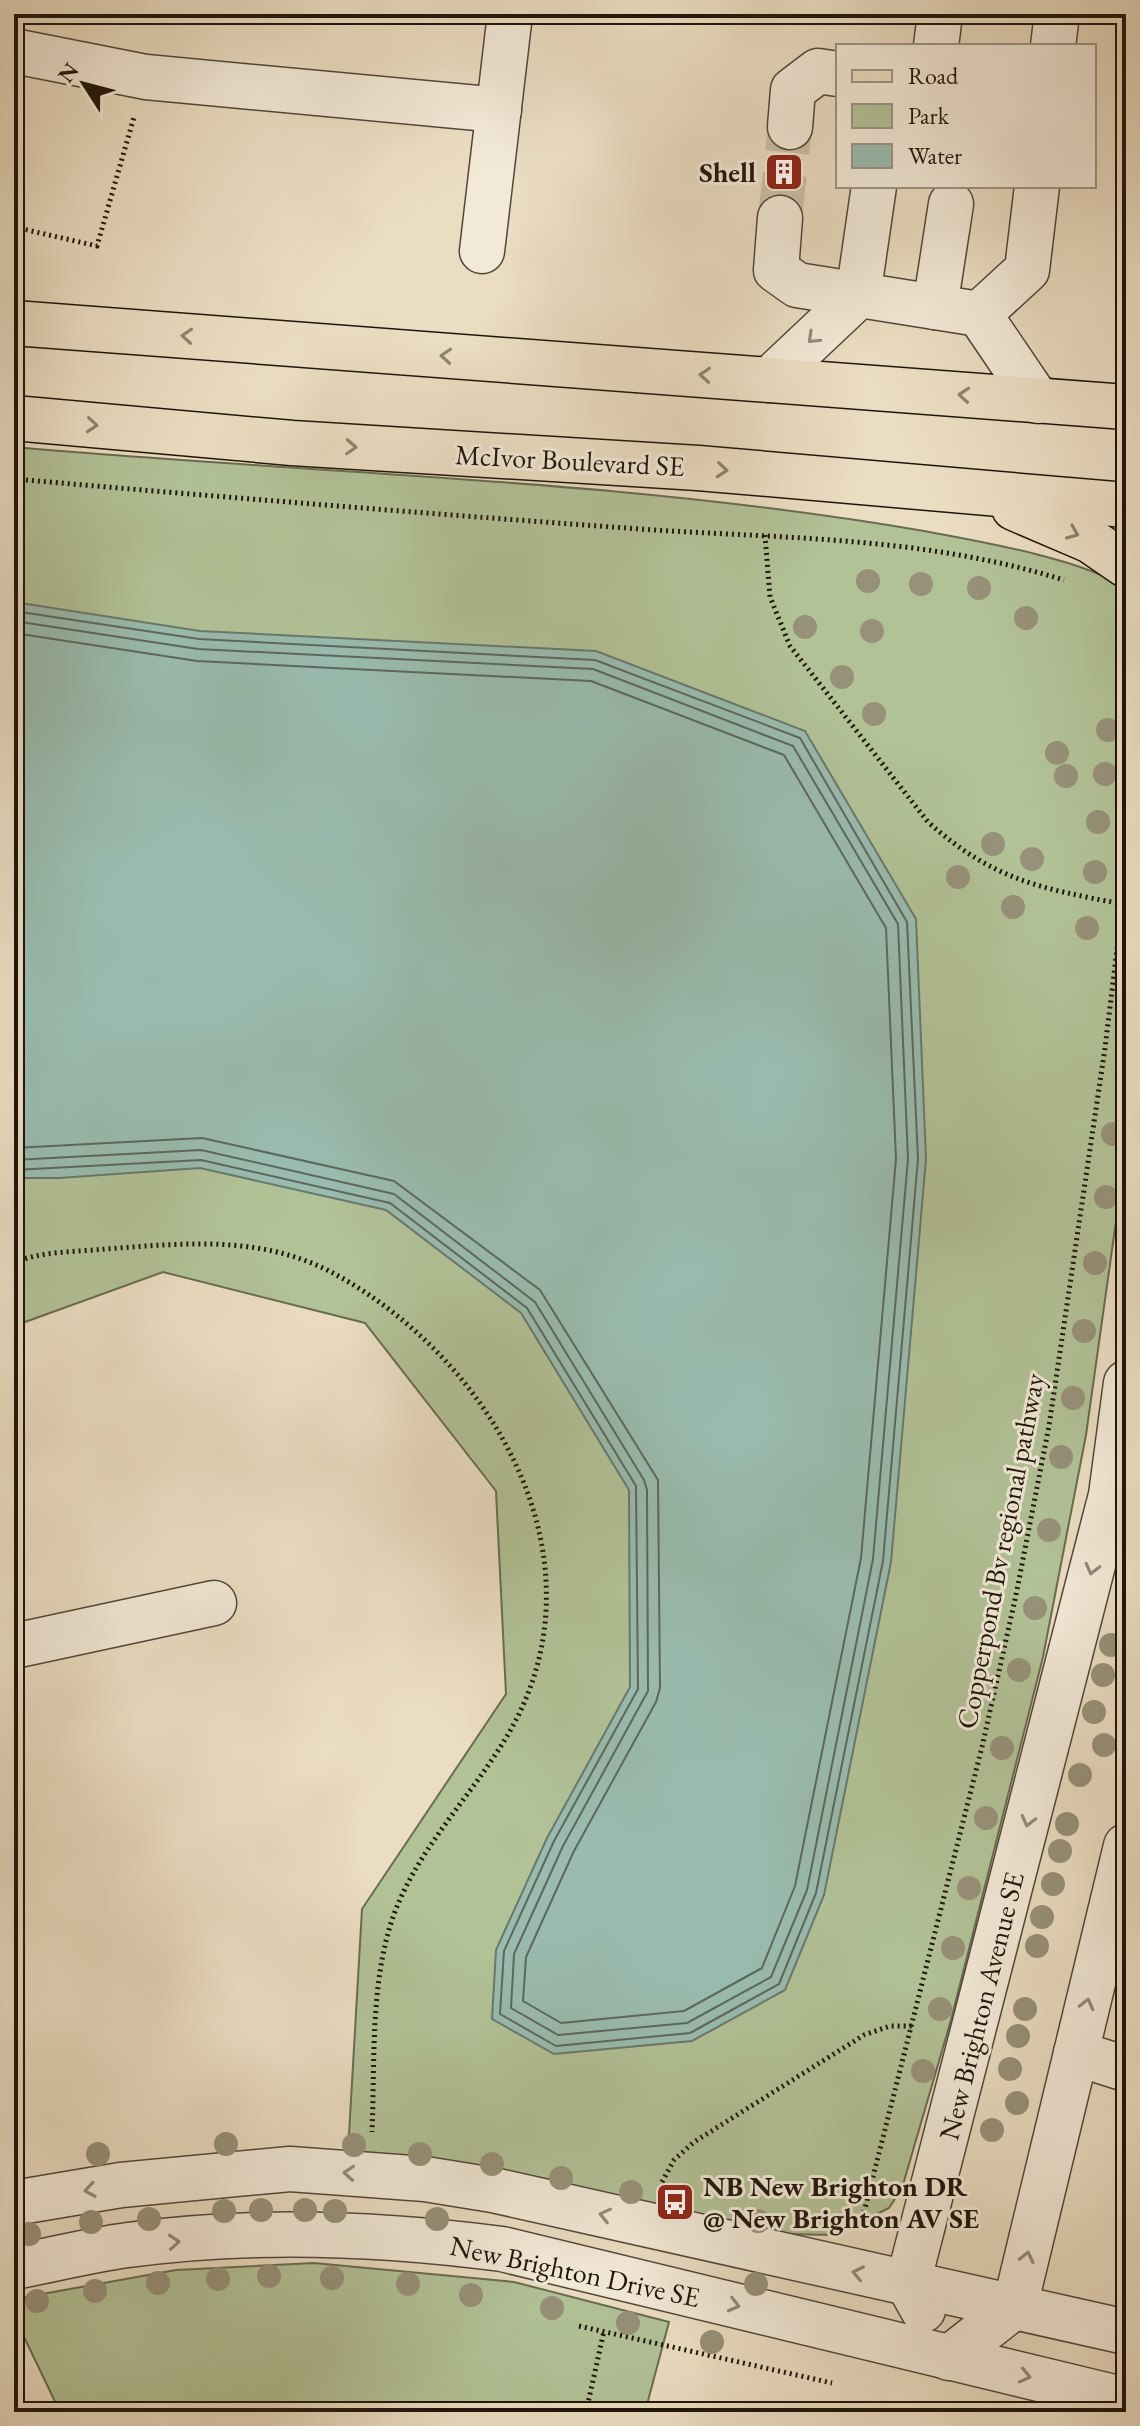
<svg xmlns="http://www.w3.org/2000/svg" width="1140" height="2426" font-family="'EB Garamond',serif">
<rect width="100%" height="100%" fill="#ebddc2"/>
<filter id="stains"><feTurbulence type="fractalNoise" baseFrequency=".0025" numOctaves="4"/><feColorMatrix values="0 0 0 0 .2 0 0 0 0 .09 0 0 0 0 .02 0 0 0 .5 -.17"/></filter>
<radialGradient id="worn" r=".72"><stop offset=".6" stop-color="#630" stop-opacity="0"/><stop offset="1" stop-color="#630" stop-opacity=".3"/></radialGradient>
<g fill="#b2c297" stroke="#686c52" stroke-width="2">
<path d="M14 447C317 474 623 479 924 531 973 540 1089 560 1126 589V1140L1120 1193 1086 1435 1043 1657 951 2020 902 2188 889 2208 835 2235 783 2234 540 2178 348 2152 362 1909 506 1694 496 1491 365 1323 163 1272 14 1326Z"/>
<path d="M314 2263 514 2282 669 2322 645 2412H60L14 2316V2299L176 2270Z"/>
</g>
<path fill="#99bcaf" stroke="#68796e" stroke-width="2" d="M14 602 200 631 596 651 805 731 916 919 926 1159 891 1562 824 1895 785 1990 692 2041 554 2054 492 2019 496 1950 547 1838 630 1687 629 1490 521 1313 386 1210 200 1168 59 1178H14Z"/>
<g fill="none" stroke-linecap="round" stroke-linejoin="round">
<g stroke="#5c685e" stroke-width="2">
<path d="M14 611 199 639 595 660 800 738 907 922 918 1159 883 1561 816 1893 779 1984 690 2033 556 2046 500 2014 504 1951 554 1841 638 1689 636 1486 527 1308 390 1203 201 1160 14 1170"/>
<path d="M14 621 198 649 593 669 793 746 898 924 908 1159 873 1559 807 1890 771 1977 687 2023 558 2035 511 2008 514 1954 563 1846 648 1691 647 1490 644 1480 535 1302 394 1194 201 1150 14 1160"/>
<path d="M14 633 197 661 591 681 784 755 886 928 896 1159 861 1558 795 1886 762 1968 684 2011 561 2023 523 2001 526 1957 574 1851 656 1702 660 1688 658 1480 540 1290 394 1181 202 1138 14 1148"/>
</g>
<path stroke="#ccbfa7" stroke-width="44" stroke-dasharray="44 22" stroke-linecap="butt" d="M780 218 790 127"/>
<g stroke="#51473a" stroke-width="47">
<g id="minor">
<path d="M936 46 940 14"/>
<path d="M1053 46 1057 14"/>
<path d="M14 51 146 77 499 110"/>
<path d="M790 127 793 90 818 71 838 74"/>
<path d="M780 218 776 270 797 285 979 314 1038 401"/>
<path d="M482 251 510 14"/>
<path d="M935 307 951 204"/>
<path d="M979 314 1027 270 1037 186"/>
<path d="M769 380 858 296 874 186"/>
<path d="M14 1646 214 1603"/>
<path d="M1076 2053 1126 2069"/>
<path d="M14 2203 121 2185 290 2169 425 2179 493 2190 1126 2332"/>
<path d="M14 2267C52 2260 90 2250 128 2245 252 2228 379 2233 502 2249L1126 2400"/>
<path d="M923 2310 908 2283 1111 1495 1126 1383"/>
<path d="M949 2358 1015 2306 1126 1846"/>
</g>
</g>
<g stroke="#1e150c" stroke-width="47">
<g id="major">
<path d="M14 323 1126 407"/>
<path d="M14 418 292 443 698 468 1126 505"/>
<path d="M1014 508 1091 541 1126 565"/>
</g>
</g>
<g stroke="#1e150c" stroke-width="5" stroke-dasharray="2 4" stroke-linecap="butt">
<path d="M14 227 97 246 134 117"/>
<path d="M14 479C222 497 431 514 640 529 786 539 922 536 1064 580"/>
<path d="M765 535 770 597 790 646 928 822C993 880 1039 888 1122 904"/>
<path d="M14 1263C40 1251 76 1252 105 1249 188 1243 267 1234 342 1278 490 1363 601 1549 518 1716 483 1786 420 1841 393 1917 370 1984 375 2061 372 2132"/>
<path d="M662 2182 674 2160 694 2142 864 2035 890 2026H913"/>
<path d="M861 2224 982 1747 1016 1595 1049 1426 1105 1048 1126 876"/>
<path d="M579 2326 832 2383"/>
<path d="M586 2412 604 2331"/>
</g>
<use href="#minor" stroke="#f2e9d7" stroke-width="44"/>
<use href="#major" stroke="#ebddc2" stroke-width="44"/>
</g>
<g fill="#979179">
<circle cx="868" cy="581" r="12"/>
<circle cx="921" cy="584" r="12"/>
<circle cx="979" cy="588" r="12"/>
<circle cx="1026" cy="618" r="12"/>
<circle cx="805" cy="627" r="12"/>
<circle cx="872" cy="631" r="12"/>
<circle cx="842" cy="677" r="12"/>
<circle cx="874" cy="714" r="12"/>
<circle cx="1108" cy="730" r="12"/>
<circle cx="1057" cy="753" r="12"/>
<circle cx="1105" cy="774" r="12"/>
<circle cx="1066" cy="776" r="12"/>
<circle cx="1098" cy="822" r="12"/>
<circle cx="993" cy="844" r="12"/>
<circle cx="1032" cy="859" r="12"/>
<circle cx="1095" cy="872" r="12"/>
<circle cx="958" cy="877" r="12"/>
<circle cx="1013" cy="907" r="12"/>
<circle cx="1087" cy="928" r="12"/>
<circle cx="1113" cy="1134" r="12"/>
<circle cx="1106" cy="1197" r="12"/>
<circle cx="1095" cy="1263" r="12"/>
<circle cx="1084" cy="1331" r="12"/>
<circle cx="1073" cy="1398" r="12"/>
<circle cx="1061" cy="1457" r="12"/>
<circle cx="1049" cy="1530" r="12"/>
<circle cx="1035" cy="1608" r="12"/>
<circle cx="1111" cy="1645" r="12"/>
<circle cx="1019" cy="1670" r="12"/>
<circle cx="1103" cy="1675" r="12"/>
<circle cx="1094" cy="1712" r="12"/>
<circle cx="1104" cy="1745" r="12"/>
<circle cx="1002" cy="1748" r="12"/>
<circle cx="1080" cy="1775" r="12"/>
<circle cx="986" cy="1818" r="12"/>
<circle cx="1067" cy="1824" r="12"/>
<circle cx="1060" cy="1851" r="12"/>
<circle cx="1053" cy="1884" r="12"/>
<circle cx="969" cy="1888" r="12"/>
<circle cx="1042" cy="1917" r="12"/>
<circle cx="1037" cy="1946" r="12"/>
<circle cx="953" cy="1948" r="12"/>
<circle cx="940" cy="2009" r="12"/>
<circle cx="1025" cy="2009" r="12"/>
<circle cx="1018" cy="2036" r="12"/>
<circle cx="1010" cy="2069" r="12"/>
<circle cx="923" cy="2071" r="12"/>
<circle cx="1017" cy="2103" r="12"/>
<circle cx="992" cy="2130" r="12"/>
<circle cx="226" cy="2144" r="12"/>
<circle cx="354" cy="2145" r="12"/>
<circle cx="98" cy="2154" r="12"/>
<circle cx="420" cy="2154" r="12"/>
<circle cx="492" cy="2164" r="12"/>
<circle cx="561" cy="2178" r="12"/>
<circle cx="631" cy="2192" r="12"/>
<circle cx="261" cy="2210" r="12"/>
<circle cx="305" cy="2210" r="12"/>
<circle cx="224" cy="2211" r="12"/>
<circle cx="335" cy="2211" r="12"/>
<circle cx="149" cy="2219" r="12"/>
<circle cx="437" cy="2219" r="12"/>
<circle cx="758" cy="2221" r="12"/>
<circle cx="91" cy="2222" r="12"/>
<circle cx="29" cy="2234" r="12"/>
<circle cx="269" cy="2276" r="12"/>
<circle cx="332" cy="2278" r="12"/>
<circle cx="218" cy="2279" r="12"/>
<circle cx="158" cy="2283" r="12"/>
<circle cx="408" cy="2284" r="12"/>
<circle cx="756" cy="2284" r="12"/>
<circle cx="95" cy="2291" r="12"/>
<circle cx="471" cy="2295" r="12"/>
<circle cx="37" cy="2301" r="12"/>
<circle cx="552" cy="2308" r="12"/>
<circle cx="628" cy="2323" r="12"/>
<circle cx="712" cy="2342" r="12"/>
</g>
<defs><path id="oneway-chevron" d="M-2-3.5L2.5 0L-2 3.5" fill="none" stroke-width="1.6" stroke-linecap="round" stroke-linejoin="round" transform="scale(2)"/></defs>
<g stroke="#8f8370">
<use href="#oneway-chevron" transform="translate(187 336) rotate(-176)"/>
<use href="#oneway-chevron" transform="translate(446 356) rotate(-176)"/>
<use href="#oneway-chevron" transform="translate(705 375) rotate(-176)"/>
<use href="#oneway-chevron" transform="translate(964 395) rotate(-176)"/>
<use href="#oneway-chevron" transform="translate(92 425) rotate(5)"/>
<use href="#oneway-chevron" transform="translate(351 447) rotate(3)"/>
<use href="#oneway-chevron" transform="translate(722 470) rotate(5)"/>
<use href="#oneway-chevron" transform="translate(1073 533) rotate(23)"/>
</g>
<g stroke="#938a7c">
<use href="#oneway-chevron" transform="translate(813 338) rotate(136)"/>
<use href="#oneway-chevron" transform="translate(1092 1569) rotate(104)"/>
<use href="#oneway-chevron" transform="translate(1028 1821) rotate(104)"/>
<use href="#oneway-chevron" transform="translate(1087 2004) rotate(-76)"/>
<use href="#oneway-chevron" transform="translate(349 2173) rotate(-176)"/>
<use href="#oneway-chevron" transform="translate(90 2190) rotate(171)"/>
<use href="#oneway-chevron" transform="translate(605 2215) rotate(-167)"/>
<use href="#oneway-chevron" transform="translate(174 2242) rotate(-4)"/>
<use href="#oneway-chevron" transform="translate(1027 2257) rotate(-77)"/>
<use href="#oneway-chevron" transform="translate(858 2273) rotate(-168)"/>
<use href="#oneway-chevron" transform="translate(734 2305) rotate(14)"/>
<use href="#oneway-chevron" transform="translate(1025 2376) rotate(13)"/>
</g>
<defs>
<g id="building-square" transform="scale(2)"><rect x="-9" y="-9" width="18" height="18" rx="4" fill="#8f2418" stroke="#f2e9d7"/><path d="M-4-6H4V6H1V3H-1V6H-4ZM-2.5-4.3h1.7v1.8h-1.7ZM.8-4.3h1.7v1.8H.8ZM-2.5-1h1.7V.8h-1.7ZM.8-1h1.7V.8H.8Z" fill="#fff"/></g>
<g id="bus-square" transform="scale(2)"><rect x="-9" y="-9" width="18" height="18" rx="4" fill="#8f2418" stroke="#f2e9d7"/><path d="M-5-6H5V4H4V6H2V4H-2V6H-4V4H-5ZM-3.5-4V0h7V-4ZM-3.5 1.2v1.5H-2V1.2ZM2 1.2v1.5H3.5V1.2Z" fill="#fff"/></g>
</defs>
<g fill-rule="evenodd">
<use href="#building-square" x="784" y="172"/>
<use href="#bus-square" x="675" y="2202"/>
</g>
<g text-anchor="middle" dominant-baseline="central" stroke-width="6" stroke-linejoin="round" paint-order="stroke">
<g font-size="28" font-weight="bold" fill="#1e150c" stroke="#f2e9d7" text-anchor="end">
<text x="756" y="172">Shell</text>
<text x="703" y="2186" text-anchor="start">NB New Brighton DR<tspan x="703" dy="32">@ New Brighton AV SE</tspan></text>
</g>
<g font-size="28" fill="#1e150c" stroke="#f2e9d7">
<text transform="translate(570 460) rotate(3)">McIvor Boulevard SE</text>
<text transform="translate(1000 1551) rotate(-79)">Copperpond Bv regional pathway</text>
<text transform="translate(981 2006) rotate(-76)">New Brighton Avenue SE</text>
<text transform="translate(575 2271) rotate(12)">New Brighton Drive SE</text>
</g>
</g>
<rect width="1140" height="2426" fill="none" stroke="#ebddc2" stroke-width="48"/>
<rect x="16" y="16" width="1108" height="2394" fill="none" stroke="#1e150c" stroke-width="4"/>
<rect x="24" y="24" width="1092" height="2378" fill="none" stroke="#1e150c" stroke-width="2"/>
<rect x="836" y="44" width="260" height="144" fill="#f2e9d7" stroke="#9d9486" stroke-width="2"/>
<rect x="852" y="70" width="40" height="12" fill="#ebddc2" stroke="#9d9486" stroke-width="2"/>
<text x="908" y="84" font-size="24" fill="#1e150c">Road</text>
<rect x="852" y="104" width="40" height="24" fill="#b2c297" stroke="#9d9486" stroke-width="2"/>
<text x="908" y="124" font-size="24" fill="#1e150c">Park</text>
<rect x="852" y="144" width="40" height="24" fill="#99bcaf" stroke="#9d9486" stroke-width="2"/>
<text x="908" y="164" font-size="24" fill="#1e150c">Water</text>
<g transform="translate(84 84) rotate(306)" stroke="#f2e9d7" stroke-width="6" paint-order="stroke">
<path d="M0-6L14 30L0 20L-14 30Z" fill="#1e150c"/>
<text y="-12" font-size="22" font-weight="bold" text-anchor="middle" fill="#1e150c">N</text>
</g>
<rect width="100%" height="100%" filter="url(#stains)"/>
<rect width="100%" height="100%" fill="url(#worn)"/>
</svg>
